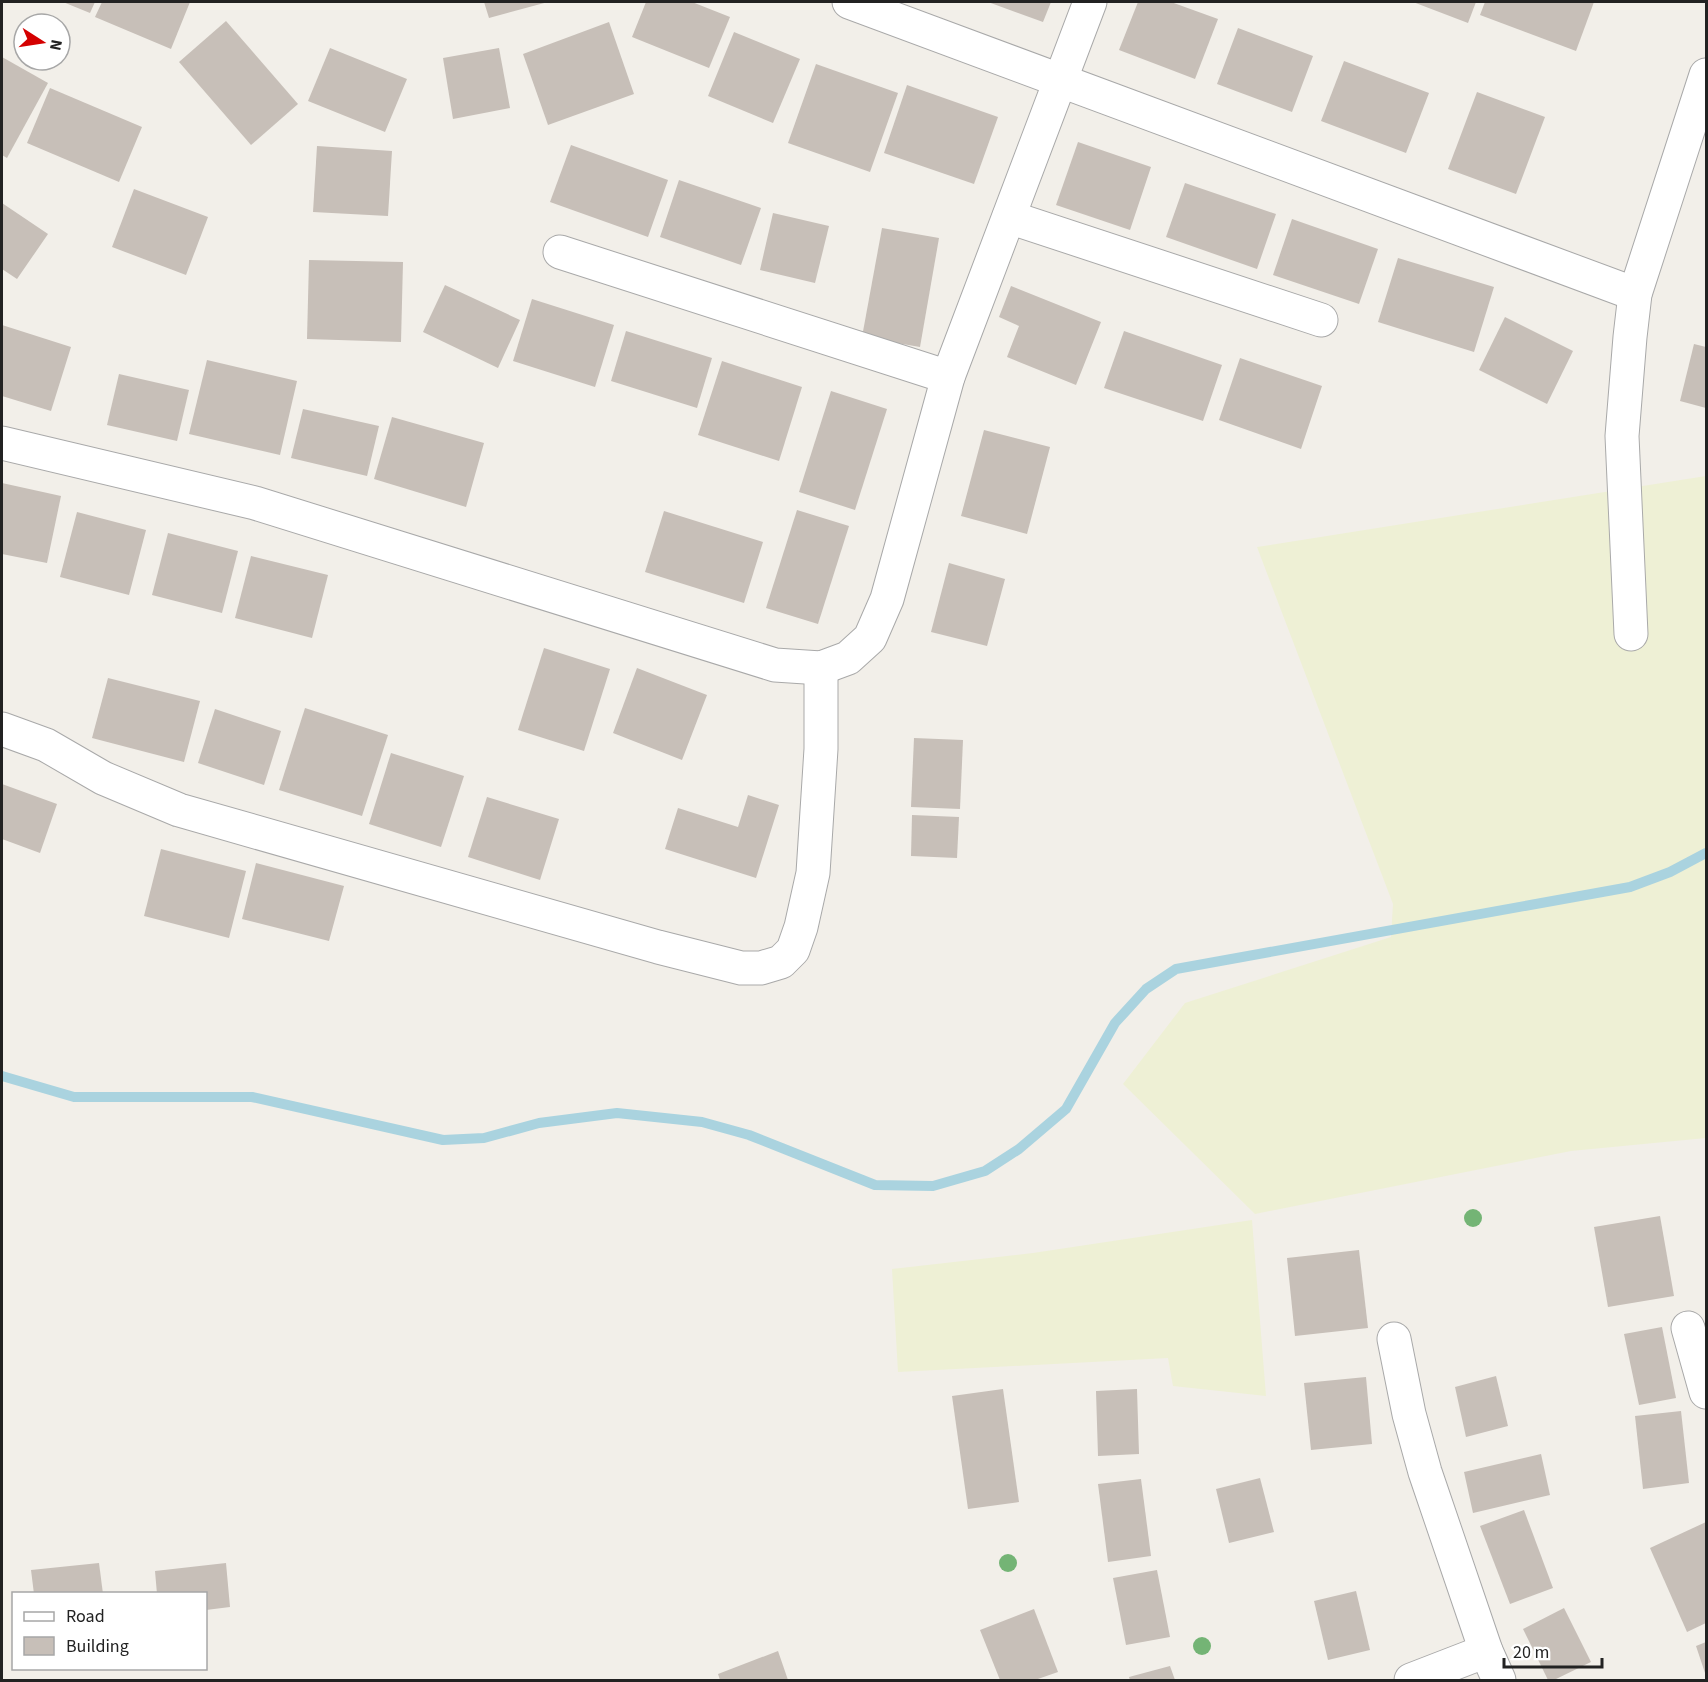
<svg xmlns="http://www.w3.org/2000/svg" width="1708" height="1682" font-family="'Source Sans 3',sans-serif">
<rect width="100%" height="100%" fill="#f2efe9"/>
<g fill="#eef0d5">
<path d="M1706 476V1138L1571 1151 1255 1214 1123 1084 1185 1003 1391 937 1393 904 1257 547Z"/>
<path d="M1252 1220 1266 1396 1173 1386 1168 1358 898 1372 892 1269 1033 1253Z"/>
</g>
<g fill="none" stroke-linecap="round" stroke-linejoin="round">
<path stroke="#aad3df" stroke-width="10" d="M2 1076 74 1097H252L443 1140 484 1138 539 1123 617 1113 702 1122 749 1135 875 1185 933 1186 985 1171 1019 1149 1066 1109 1115 1023 1146 989 1176 969 1630 887 1670 872 1706 853"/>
</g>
<g fill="#c7bfb8">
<path d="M63 2H95L90 13Z"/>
<path d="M102 2H190L171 49 95 17Z"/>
<path d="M484 2H548L489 18Z"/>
<path d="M646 2H692L730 17 709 68 632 37Z"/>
<path d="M988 2H1051L1043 22Z"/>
<path d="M1138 2H1171L1218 19 1195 79 1119 50Z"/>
<path d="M1413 2H1476L1468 23Z"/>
<path d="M1485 2H1594L1576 51 1480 15Z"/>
<path d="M226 21 298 104 251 145 179 62Z"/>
<path d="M609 22 634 94 548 125 523 54Z"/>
<path d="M1238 28 1313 56 1292 112 1217 84Z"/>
<path d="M734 32 800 59 773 123 708 96Z"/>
<path d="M330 48 407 79 385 132 308 101Z"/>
<path d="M499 48 510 108 453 119 443 58Z"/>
<path d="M2 57 48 83 7 158 2 155Z"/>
<path d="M1344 61 1429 93 1406 153 1321 121Z"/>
<path d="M816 64 898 93 870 172 788 143Z"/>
<path d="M907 85 998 117 974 184 884 153Z"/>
<path d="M50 88 142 127 119 182 27 143Z"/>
<path d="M1477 92 1545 117 1516 194 1448 169Z"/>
<path d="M1078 142 1151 167 1130 230 1056 205Z"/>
<path d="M571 145 668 180 648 237 550 202Z"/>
<path d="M317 146 392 151 388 216 313 212Z"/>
<path d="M679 180 761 208 741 265 660 237Z"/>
<path d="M1185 183 1276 214 1257 269 1166 237Z"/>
<path d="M134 189 208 217 186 275 112 247Z"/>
<path d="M2 203 48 234 17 279 2 269Z"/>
<path d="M773 213 829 226 815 283 760 270Z"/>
<path d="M1292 219 1378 249 1359 304 1273 275Z"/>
<path d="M882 228 939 238 920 347 862 337Z"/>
<path d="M1398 258 1494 287 1474 352 1378 322Z"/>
<path d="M309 260 403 262 401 342 307 339Z"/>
<path d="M445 285 520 320 498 368 423 332Z"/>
<path d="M1011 286 1101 322 1076 385 1007 357 1019 326 999 317Z"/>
<path d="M532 299 614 325 595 387 513 361Z"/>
<path d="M1505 317 1573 351 1547 404 1479 370Z"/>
<path d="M2 325 71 347 51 411 2 396Z"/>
<path d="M626 331 712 358 697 408 611 381Z"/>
<path d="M1124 331 1222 365 1203 421 1104 388Z"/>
<path d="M1694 344 1706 347V408L1680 401Z"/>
<path d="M1240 358 1322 386 1301 449 1219 420Z"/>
<path d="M207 360 297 381 280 455 189 434Z"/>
<path d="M722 361 802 387 779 461 698 435Z"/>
<path d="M119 374 189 390 177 441 107 425Z"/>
<path d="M831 391 887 409 855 510 799 492Z"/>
<path d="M303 409 379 426 367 476 291 458Z"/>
<path d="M392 417 484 443 466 507 374 479Z"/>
<path d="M984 430 1050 447 1027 534 961 516Z"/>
<path d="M2 483 61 496 47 563 2 554Z"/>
<path d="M797 510 849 526 818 624 766 608Z"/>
<path d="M664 511 763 542 744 603 645 572Z"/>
<path d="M77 512 146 530 129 595 60 577Z"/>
<path d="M168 533 238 551 222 613 152 595Z"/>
<path d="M251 556 328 575 312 638 235 618Z"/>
<path d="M949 563 1005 579 987 646 931 632Z"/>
<path d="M544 648 610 669 584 751 518 730Z"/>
<path d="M637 668 707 695 682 760 613 733Z"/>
<path d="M108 678 200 701 184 762 92 738Z"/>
<path d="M305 708 388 735 362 816 279 790Z"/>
<path d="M215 709 281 731 264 785 198 763Z"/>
<path d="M914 738 963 740 960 809 911 807Z"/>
<path d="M391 753 464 776 441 847 369 824Z"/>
<path d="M2 784 57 804 40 853 2 839Z"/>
<path d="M748 795 779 805 756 878 665 849 678 808 738 827Z"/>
<path d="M487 797 559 819 540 880 468 857Z"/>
<path d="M912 815 959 817 957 858 911 856Z"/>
<path d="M161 849 246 871 229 938 144 916Z"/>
<path d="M256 863 344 886 329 941 242 919Z"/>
<path d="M1660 1216 1674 1296 1608 1307 1594 1227Z"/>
<path d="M1359 1250 1368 1328 1295 1336 1287 1258Z"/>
<path d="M1662 1327 1676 1398 1639 1405 1624 1334Z"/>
<path d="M1496 1376 1508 1426 1466 1437 1455 1387Z"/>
<path d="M1366 1377 1372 1444 1311 1450 1304 1383Z"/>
<path d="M1003 1389 1019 1502 968 1509 952 1396Z"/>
<path d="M1137 1389 1139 1454 1098 1456 1096 1391Z"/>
<path d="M1681 1411 1689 1483 1643 1489 1635 1416Z"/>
<path d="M1541 1454 1550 1495 1473 1513 1464 1472Z"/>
<path d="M1260 1478 1274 1532 1229 1543 1216 1489Z"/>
<path d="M1141 1479 1151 1556 1108 1562 1098 1484Z"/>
<path d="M1524 1510 1553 1588 1510 1604 1480 1526Z"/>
<path d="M1706 1522V1623L1687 1632 1650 1548Z"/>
<path d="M99 1563 103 1594H34L31 1570Z"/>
<path d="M226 1563 230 1607 206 1610V1594H157L155 1571Z"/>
<path d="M1157 1570 1170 1637 1126 1645 1113 1578Z"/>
<path d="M1356 1591 1370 1650 1328 1660 1314 1601Z"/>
<path d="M1564 1608 1591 1662 1554 1680H1548L1523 1629Z"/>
<path d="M1034 1609 1058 1672 1035 1680H1000L980 1630Z"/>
<path d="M1706 1642V1676L1696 1646Z"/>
<path d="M778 1651 788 1680H720L718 1674Z"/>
<path d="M1170 1666 1175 1680H1130L1129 1677Z"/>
</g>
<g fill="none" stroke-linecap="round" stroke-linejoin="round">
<g stroke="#a9a9a9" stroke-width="35">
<g id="minor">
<path d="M849 2 1635 294"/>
<path d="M1009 217 1321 320"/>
<path d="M560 252 948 377"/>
<path d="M2 443 255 503 775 665 821 668 848 658 870 638 887 599 948 377 1090 2"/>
<path d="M1631 634 1622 436 1630 337 1635 294 1706 75"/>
<path d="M2 729 46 745 103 778 179 810 658 947 741 968H761L781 962 793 950 801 927 813 873 821 749V668"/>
<path d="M1688 1328 1706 1392"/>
<path d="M1394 1339 1409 1414 1425 1472 1486 1651 1499 1680"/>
<path d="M1411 1680 1486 1651"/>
</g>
</g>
<use href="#minor" stroke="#fff" stroke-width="33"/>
</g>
<g fill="#74b475">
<circle cx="1473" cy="1218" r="9"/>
<circle cx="1008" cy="1563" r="9"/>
<circle cx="1202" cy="1646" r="9"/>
</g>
<rect width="1708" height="1682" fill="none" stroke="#222222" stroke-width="6"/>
<rect x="12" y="1592" width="195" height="78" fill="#ffffff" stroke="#a7a7a7" stroke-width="1.5"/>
<rect x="24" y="1612" width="30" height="9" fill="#ffffff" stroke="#a7a7a7" stroke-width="1.5"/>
<text x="66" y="1622" font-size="18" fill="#222222">Road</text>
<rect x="24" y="1637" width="30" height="18" fill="#c7bfb8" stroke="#a7a7a7" stroke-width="1.5"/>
<text x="66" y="1652" font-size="18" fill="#222222">Building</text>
<g transform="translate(42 42) rotate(102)"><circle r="28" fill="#ffffff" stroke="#a7a7a7" stroke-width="1.5"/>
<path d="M0-4.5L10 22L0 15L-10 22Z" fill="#d40000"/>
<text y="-9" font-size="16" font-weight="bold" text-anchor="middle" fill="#222222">N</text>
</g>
<path d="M1504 1658v9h98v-9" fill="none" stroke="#222222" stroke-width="3"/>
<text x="1513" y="1658" font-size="18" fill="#222222" stroke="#ffffff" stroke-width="4.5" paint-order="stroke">20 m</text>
</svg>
